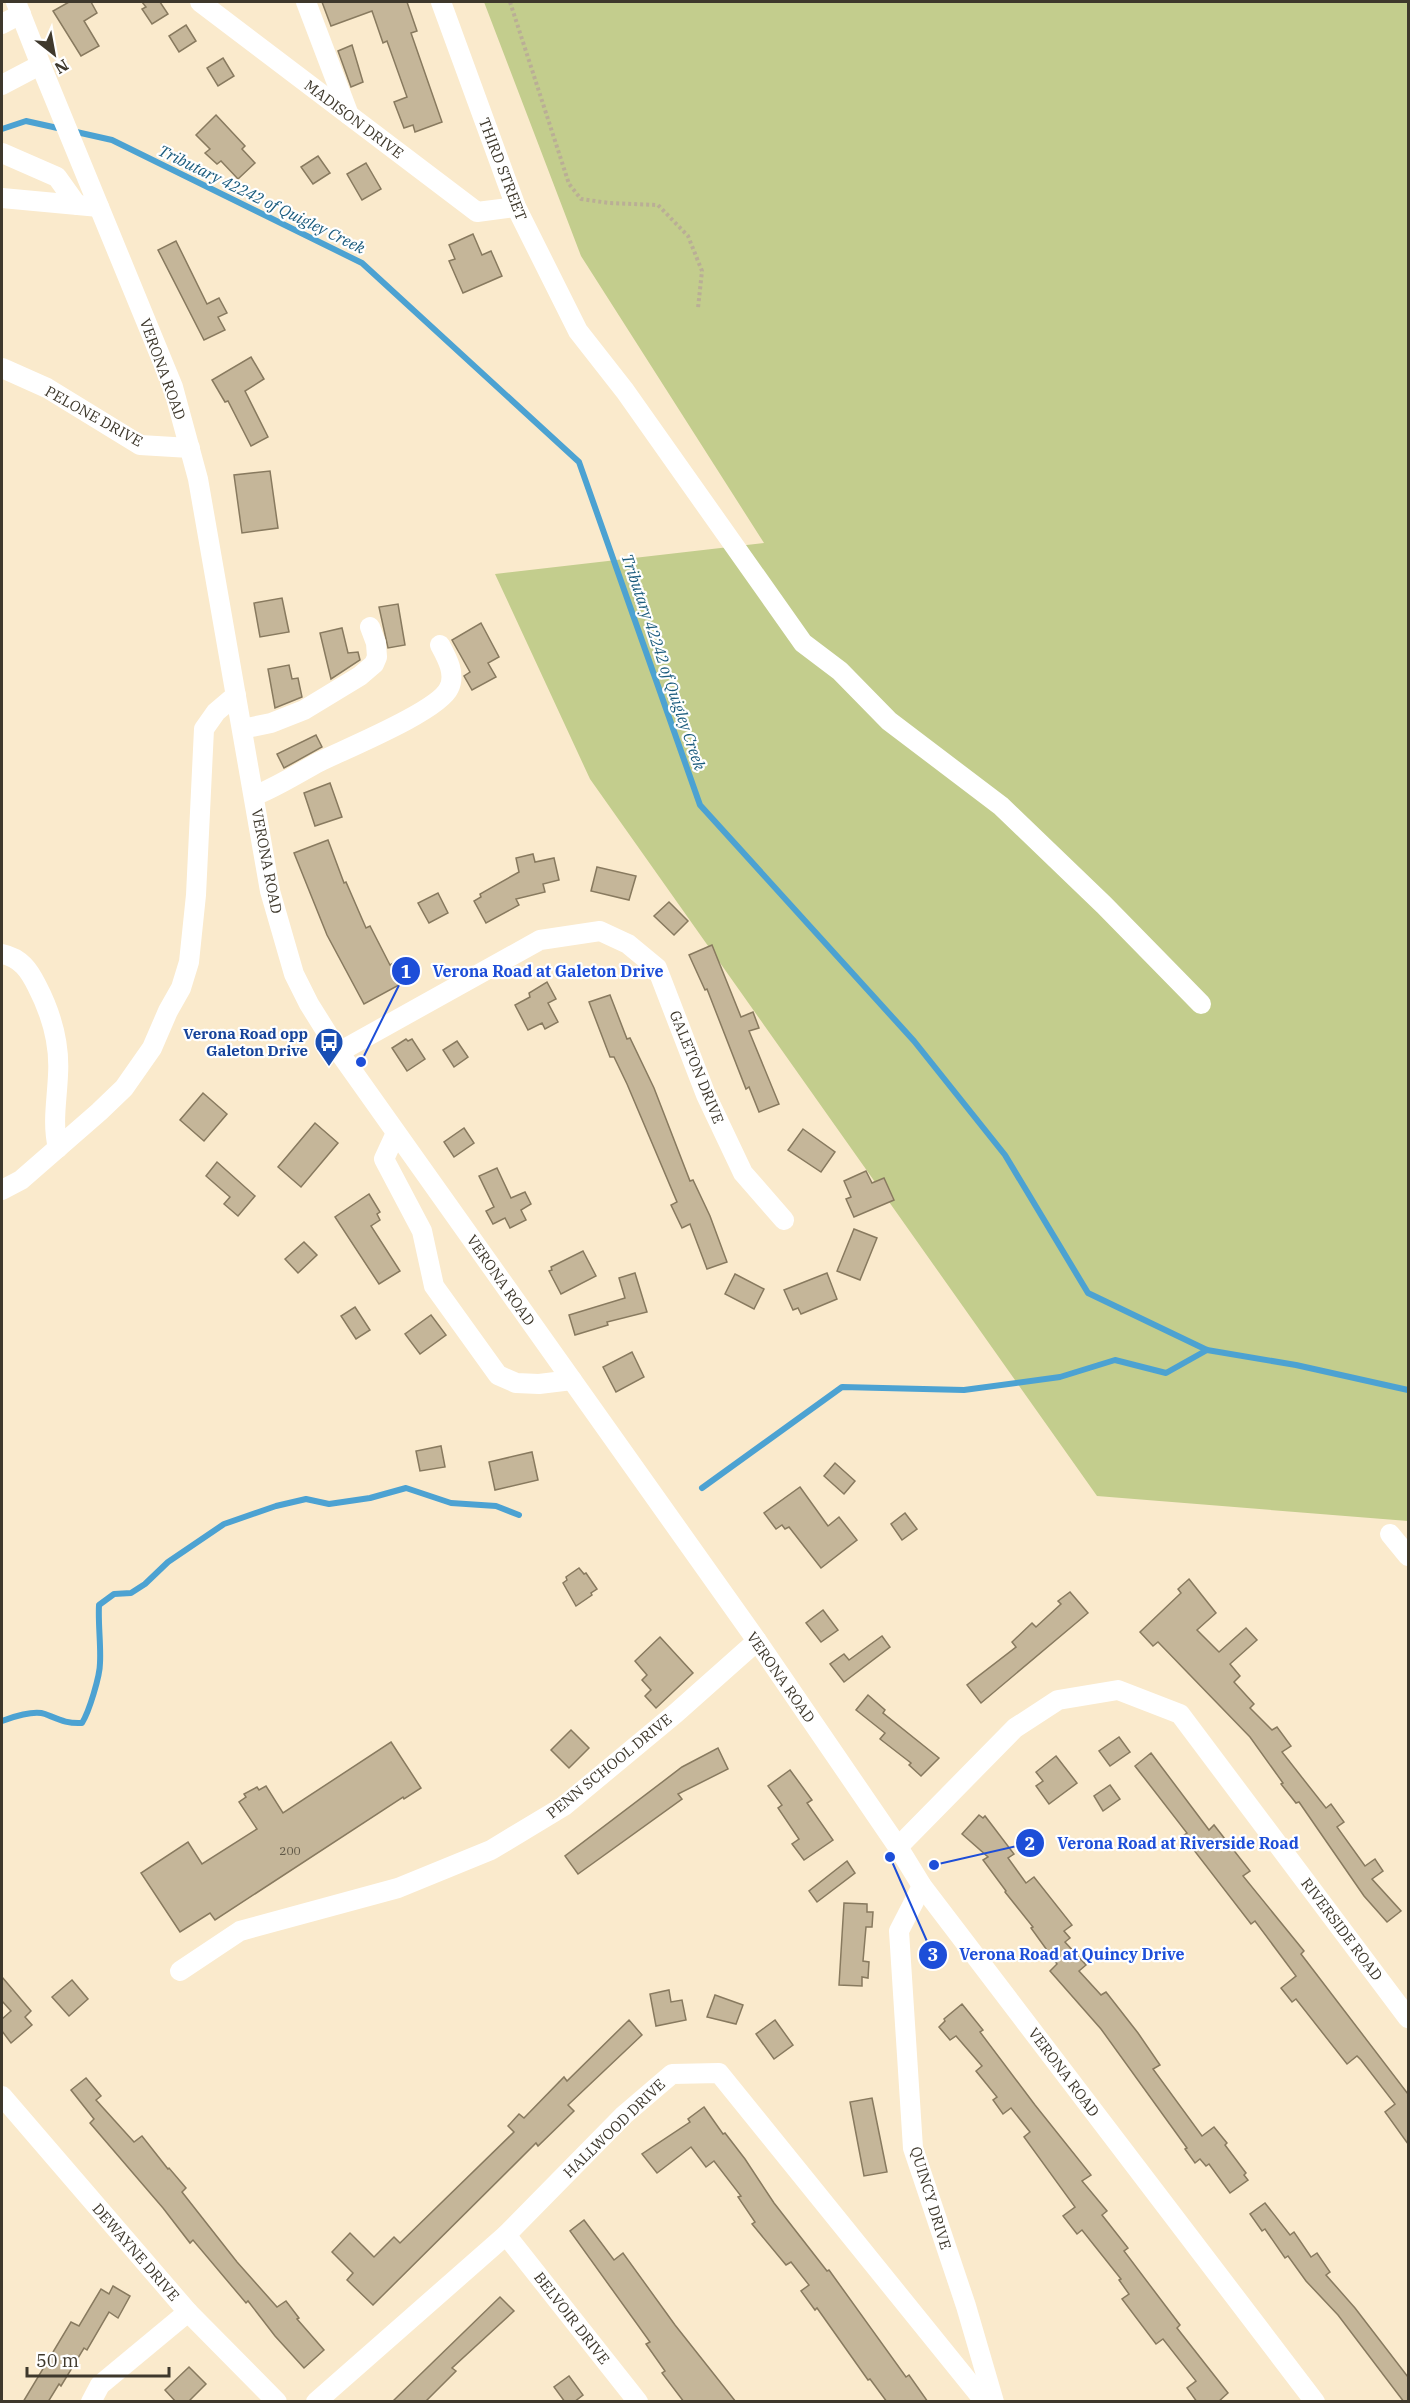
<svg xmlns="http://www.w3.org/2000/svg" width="1410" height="2403" font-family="'IBM Plex Serif',serif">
<rect width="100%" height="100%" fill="#faeacc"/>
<path fill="#c3cd8d" d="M484 2H1408V1521L1097 1496 590 779 495 574 764 543 581 256Z"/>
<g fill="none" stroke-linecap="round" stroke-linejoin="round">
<g stroke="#4ca2d2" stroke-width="6">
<path d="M2 129 26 121 62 129"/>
<path d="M72 131 112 140 362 263 579 462 700 805 914 1041 1005 1155 1088 1293 1207 1350 1296 1365 1408 1390"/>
<path d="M702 1488 842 1387 964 1390 1060 1377 1115 1360 1166 1373 1207 1350"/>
<path d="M2 1721C12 1717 34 1710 45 1714 58 1719 67 1724 82 1723 89 1712 100 1676 100 1663 101 1644 98 1625 99 1605L114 1594 131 1593 145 1584 168 1562 224 1524 276 1506 306 1499 329 1504 370 1498 406 1488 451 1503 496 1506 519 1515"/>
</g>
</g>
<g fill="#c5b699" stroke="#887a5f" stroke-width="1.5">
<path d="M69 2H91L97 13 84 21 99 46 81 56 53 11Z"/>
<path d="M142 2H160L168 14 152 24 142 9 146 7Z"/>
<path d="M322 2H407L417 31 411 33 442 122 415 132 413 125 404 128 394 102 407 97 387 41 383 43 372 11 331 26Z"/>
<path d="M186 25 196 41 179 52 169 36Z"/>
<path d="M352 45 363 82 351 87 338 51Z"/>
<path d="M223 58 234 76 218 86 207 68Z"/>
<path d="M216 115 245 146 242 149 255 163 238 179 221 161 217 164 205 153 210 149 196 135Z"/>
<path d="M318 156 330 173 313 184 301 167Z"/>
<path d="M366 163 381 189 362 200 347 174Z"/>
<path d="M473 234 482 255 491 251 502 276 463 293 449 261 455 259 449 245Z"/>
<path d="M176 241 207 304 219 298 227 313 218 317 225 330 204 340 158 250Z"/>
<path d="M251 357 264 379 245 391 268 437 251 446 228 401 225 402 212 380Z"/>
<path d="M270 471 278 528 242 533 234 475Z"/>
<path d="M282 598 289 632 260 637 254 603Z"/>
<path d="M398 604 405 645 388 648 379 607Z"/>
<path d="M481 623 499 657 488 663 496 677 472 690 464 676 470 672 452 640Z"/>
<path d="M342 628 348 653 358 652 360 660 331 679 320 633Z"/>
<path d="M289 665 292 679 298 678 302 697 275 708 268 669Z"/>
<path d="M316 735 322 747 284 768 277 754Z"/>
<path d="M330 783 342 817 315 826 304 793Z"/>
<path d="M328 840 344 883 346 882 366 928 370 926 390 965 399 960 410 979 364 1004 327 935 294 853Z"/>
<path d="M533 854 535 862 554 858 559 880 543 884 545 892 516 899 519 905 486 923 474 901 481 897 480 894 519 872 516 858Z"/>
<path d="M597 867 636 876 629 900 591 891Z"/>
<path d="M438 893 448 913 429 923 418 903Z"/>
<path d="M669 902 688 921 674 935 654 916Z"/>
<path d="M712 945 741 1017 753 1012 759 1028 749 1031 779 1104 759 1112 749 1087 746 1089 707 989 705 990 689 955Z"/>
<path d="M547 982 556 999 548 1003 558 1022 545 1029 542 1023 528 1030 515 1005 530 997 529 993Z"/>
<path d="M610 995 627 1039 630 1038 654 1088 690 1181 693 1180 710 1216 727 1262 707 1269 690 1224 682 1228 671 1205 677 1202 627 1084 614 1057H610L589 1002Z"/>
<path d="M406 1039 408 1041 412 1039 425 1059 407 1071 392 1048Z"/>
<path d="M457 1041 468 1057 454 1067 443 1050Z"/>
<path d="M203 1093 227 1114 204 1141 180 1120Z"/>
<path d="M315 1123 338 1143 301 1187 278 1167Z"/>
<path d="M464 1128 474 1143 454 1157 444 1142Z"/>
<path d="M803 1129 835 1152 821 1172 788 1150Z"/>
<path d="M217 1162 255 1196 238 1216 224 1204 230 1197 206 1176Z"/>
<path d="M497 1168 511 1198 525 1192 531 1204 521 1210 526 1220 510 1228 505 1218 493 1224 486 1211 494 1207 479 1176Z"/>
<path d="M866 1171 872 1183 884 1178 894 1200 854 1217 846 1199 851 1197 844 1181Z"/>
<path d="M369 1194 380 1212 377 1214 380 1220 371 1226 400 1271 379 1284 335 1217Z"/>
<path d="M854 1229 877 1238 860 1280 837 1271Z"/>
<path d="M304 1242 317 1255 298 1273 285 1259Z"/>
<path d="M583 1251 596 1276 561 1294 549 1271 552 1270 551 1267Z"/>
<path d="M635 1273 647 1312 607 1322 608 1325 575 1335 569 1315 625 1298 619 1278Z"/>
<path d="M827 1273 837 1299 801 1314 798 1308 793 1310 784 1290Z"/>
<path d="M735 1274 764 1289 754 1309 725 1294Z"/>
<path d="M355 1307 370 1330 356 1339 341 1316Z"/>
<path d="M431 1315 446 1335 420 1354 405 1334Z"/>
<path d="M632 1352 644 1377 616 1392 603 1367Z"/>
<path d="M441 1446 445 1467 420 1471 416 1451Z"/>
<path d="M532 1452 538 1480 495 1490 489 1462Z"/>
<path d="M835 1463 855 1481 844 1494 824 1476Z"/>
<path d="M800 1487 828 1526 839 1517 857 1540 821 1568 789 1527 785 1529 782 1525 776 1529 764 1513Z"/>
<path d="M905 1513 917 1529 902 1540 891 1524Z"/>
<path d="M579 1568 584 1574 586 1573 597 1589 591 1593 592 1595 576 1606 563 1583 567 1580 566 1577Z"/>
<path d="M1189 1579 1216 1613 1197 1630 1219 1652 1246 1628 1257 1640 1230 1664 1240 1676 1234 1682 1254 1704 1250 1708 1272 1730 1277 1727 1291 1746 1282 1752 1326 1808 1331 1804 1344 1822 1337 1827 1365 1866 1375 1859 1383 1871 1372 1879 1401 1911 1387 1922 1364 1896 1299 1802 1296 1803 1281 1784 1283 1783 1250 1737 1158 1642 1153 1646 1140 1632 1181 1593 1178 1589Z"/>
<path d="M1070 1592 1088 1613 981 1703 967 1685 1016 1647 1012 1642 1032 1623 1036 1627 1061 1604 1058 1601Z"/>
<path d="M823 1610 838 1630 821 1642 806 1623Z"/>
<path d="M882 1636 890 1647 844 1682 830 1664 844 1654 849 1660Z"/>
<path d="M660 1637 693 1673 656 1708 645 1696 651 1690 642 1680 647 1675 635 1661Z"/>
<path d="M868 1695 885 1710 883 1713 939 1758 921 1776 909 1765 911 1763 880 1739 885 1733 856 1710Z"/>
<path d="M571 1730 589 1748 569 1768 551 1750Z"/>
<path d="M1119 1737 1130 1752 1110 1766 1099 1751Z"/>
<path d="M391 1742 421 1788 404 1799 403 1797 215 1920 210 1913 180 1932 141 1873 188 1842 202 1864 257 1829 239 1802 246 1797 244 1794 257 1787 259 1790 266 1786 283 1813Z"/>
<path d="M718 1748 728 1769 678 1794 682 1799 578 1874 565 1856 682 1767Z"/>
<path d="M1151 1753 1209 1830 1214 1825 1250 1871 1243 1876 1304 1951 1301 1954 1408 2094V2144L1385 2112 1395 2104 1361 2060 1357 2056 1347 2064 1296 1999 1292 2002 1281 1988 1296 1976 1255 1921 1251 1924 1183 1836 1187 1833 1135 1766Z"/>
<path d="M1056 1756 1077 1783 1049 1804 1036 1786 1043 1781 1036 1772Z"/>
<path d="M790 1770 812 1800 807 1803 833 1840 804 1860 792 1844 799 1839 778 1808 782 1805 768 1786Z"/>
<path d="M1110 1785 1120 1799 1103 1811 1094 1796Z"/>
<path d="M979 1815 983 1818 985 1816 1014 1854 1008 1858 1026 1883 1034 1877 1072 1925 1064 1931 1070 1938 1065 1942 1086 1965 1079 1971 1101 1995 1106 1992 1138 2033 1160 2065 1153 2069 1202 2136 1214 2127 1227 2143 1225 2145 1246 2173 1244 2175 1248 2180 1230 2193 1209 2164 1206 2166 1200 2159 1195 2163 1185 2149 1187 2148 1101 2029 1050 1971 1057 1964 1031 1928 1033 1927 1005 1892 1006 1891 983 1860 988 1857 962 1834Z"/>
<path d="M847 1861 855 1873 817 1902 809 1891Z"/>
<path d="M844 1903 867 1904V1912H873L872 1927H866L863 1961 869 1962 868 1978 862 1977V1986L839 1985Z"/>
<path d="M2 1977 31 2011 25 2017 32 2025 11 2043 2 2031V2019L11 2011 2 2001Z"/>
<path d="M72 1980 88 1999 69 2016 52 1997Z"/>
<path d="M669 1990 671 2002 682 2000 686 2020 656 2026 650 1994Z"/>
<path d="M715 1995 743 2005 736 2024 707 2017Z"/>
<path d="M962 2004 983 2030 980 2032 1035 2105 1091 2175 1082 2181 1107 2211 1102 2215 1128 2248 1124 2251 1180 2325 1177 2328 1228 2393 1218 2402H1197L1187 2388 1196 2381 1163 2339 1156 2344 1122 2299 1129 2294 1119 2280 1121 2279 1082 2230 1077 2234 1063 2216 1075 2207 1024 2137 1030 2132 1011 2108 1003 2114 993 2100 997 2097 976 2071 982 2066 956 2036 950 2040 939 2027 945 2021 944 2019Z"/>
<path d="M629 2020 642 2035 568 2105 574 2111 538 2146 536 2143 373 2305 347 2280 353 2273 332 2252 350 2233 374 2257 394 2237 400 2243 514 2132 508 2126 519 2114 524 2118 564 2077 567 2081Z"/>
<path d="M775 2020 793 2045 774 2059 756 2034Z"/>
<path d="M86 2078 101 2096 96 2100 134 2142 142 2136 168 2169 169 2168 186 2188 182 2192 237 2262 277 2307 286 2301 299 2318 297 2319 324 2350 304 2368 275 2336 248 2301 246 2303 193 2240 190 2243 163 2208 90 2123 94 2119 71 2090Z"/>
<path d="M872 2098 887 2172 864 2176 850 2102Z"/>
<path d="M704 2107 723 2134 725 2133 745 2159 774 2203 827 2271 829 2270 906 2377 909 2375 928 2402H887L870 2379 868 2380 817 2308 815 2310 801 2291 809 2285 791 2262 786 2265 752 2224 755 2222 738 2197 741 2196 714 2161 706 2167 691 2147 657 2173 642 2154 690 2122 688 2119Z"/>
<path d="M1265 2203 1290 2235 1294 2232 1311 2257 1317 2253 1330 2272 1326 2275 1355 2308 1408 2377V2402H1404L1338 2315 1306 2281 1288 2256 1285 2258 1265 2229 1262 2231 1250 2214Z"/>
<path d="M584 2220 614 2260 623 2253 675 2325 736 2402H684L662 2373 665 2371 646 2344 650 2342 570 2231Z"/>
<path d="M113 2286 130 2296 118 2318 109 2312 87 2350 84 2348 61 2386 59 2384 48 2402H23L71 2322 79 2326 101 2289 109 2294Z"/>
<path d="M500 2297 514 2311 452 2368 456 2371 425 2402H392Z"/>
<path d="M189 2367 206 2384 188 2402H176L165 2390Z"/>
<path d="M569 2376 583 2395 574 2402H565L554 2387Z"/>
</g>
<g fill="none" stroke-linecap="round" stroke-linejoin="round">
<path stroke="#baae96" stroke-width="4" stroke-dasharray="3 3" stroke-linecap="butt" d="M510 2 569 184 581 199 609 203 658 205 688 236 702 271 698 308"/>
<g stroke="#fff" stroke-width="20">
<path d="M16 2 44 73 173 387 198 479 270 891 294 974 309 1004 339 1052 755 1638 898 1847 922 1886 1315 2402"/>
<path d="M200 2 477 212 516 207"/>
<path d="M306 2 349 115"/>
<path d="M441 2 516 207 578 331 625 391 803 643 840 671 889 721 1001 806 1104 905 1201 1004"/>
<path d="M2 24 21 14"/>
<path d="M2 85 40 65"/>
<path d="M2 153 57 177 77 205"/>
<path d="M2 198 99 207"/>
<path d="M2 368 47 388 140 445 190 448"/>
<path d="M242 729 271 723 304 710 360 676 374 664 377 657 376 643 370 627"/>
<path d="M254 796C277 787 297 774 319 762 345 749 439 711 449 688 456 674 447 658 440 645"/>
<path d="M2 954C21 958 29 970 37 986 51 1013 60 1044 58 1075 57 1100 52 1123 58 1148"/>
<path d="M339 1052 540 940 600 931 628 944 657 968 706 1095 743 1173 784 1220"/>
<path d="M396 1133 384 1159 422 1231 434 1286 498 1375 516 1383 539 1384 572 1380"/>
<path d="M2 1190 21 1180 99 1112 124 1088 152 1048 168 1011 181 988 189 962 196 895 204 729 216 712 236 695"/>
<path d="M1390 1534 1408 1556"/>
<path d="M898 1847 1015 1728 1058 1700 1118 1690 1180 1714 1408 2018"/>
<path d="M922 1886 899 1931 913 2148 966 2306 994 2402"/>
<path d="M180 1971 240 1931 398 1888 491 1850 564 1806 676 1713 757 1641"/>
<path d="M2 2096 188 2312 277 2402"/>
<path d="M506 2235 638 2402"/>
<path d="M91 2402 100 2385 188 2312"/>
<path d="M316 2402 506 2235 624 2115 672 2074 719 2073 985 2402"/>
</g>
</g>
<defs>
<g id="bus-pin" transform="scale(1.5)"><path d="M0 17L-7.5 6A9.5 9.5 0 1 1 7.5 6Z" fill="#1a4fb4" stroke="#fff"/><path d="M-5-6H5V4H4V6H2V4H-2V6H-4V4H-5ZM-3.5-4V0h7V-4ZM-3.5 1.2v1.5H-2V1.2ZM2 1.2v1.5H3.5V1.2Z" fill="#fff"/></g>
</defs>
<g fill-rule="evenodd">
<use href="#bus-pin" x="329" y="1042"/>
</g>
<g text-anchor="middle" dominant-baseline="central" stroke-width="4.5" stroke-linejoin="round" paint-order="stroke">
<g font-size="12" fill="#605847">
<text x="290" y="1850">200</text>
</g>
<g font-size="15" fill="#3e382c" stroke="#fff">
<text transform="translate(354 119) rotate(37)">MADISON DRIVE</text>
<text transform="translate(503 169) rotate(69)">THIRD STREET</text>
<text transform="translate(163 369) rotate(70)">VERONA ROAD</text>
<text transform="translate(94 416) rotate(29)">PELONE DRIVE</text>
<text transform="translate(267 861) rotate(79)">VERONA ROAD</text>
<text transform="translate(697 1067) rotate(68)">GALETON DRIVE</text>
<text transform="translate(501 1280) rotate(55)">VERONA ROAD</text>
<text transform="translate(781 1677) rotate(55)">VERONA ROAD</text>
<text transform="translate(609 1766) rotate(-39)">PENN SCHOOL DRIVE</text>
<text transform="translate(1342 1929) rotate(53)">RIVERSIDE ROAD</text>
<text transform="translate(1064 2072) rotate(53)">VERONA ROAD</text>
<text transform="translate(614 2128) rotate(-44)">HALLWOOD DRIVE</text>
<text transform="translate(931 2198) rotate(73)">QUINCY DRIVE</text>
<text transform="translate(136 2252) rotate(49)">DEWAYNE DRIVE</text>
<text transform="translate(572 2318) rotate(52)">BELVOIR DRIVE</text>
</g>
<g font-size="15" font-weight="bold" fill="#164399" stroke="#fff" text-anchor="end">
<text x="308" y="1033">Verona Road opp<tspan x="308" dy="17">Galeton Drive</tspan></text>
</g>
<g font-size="16" font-style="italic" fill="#1a5b7d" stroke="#fff">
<text transform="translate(262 199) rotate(26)">Tributary 42242 of Quigley Creek</text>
<text transform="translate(664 662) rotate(71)">Tributary 42242 of Quigley Creek</text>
</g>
</g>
<path fill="none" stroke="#1d4ed8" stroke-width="2" d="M361 1062L406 971M934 1865L1030 1843M890 1857L933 1955"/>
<g fill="#1d4ed8" stroke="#fff" stroke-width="2">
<circle cx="361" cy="1062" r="6"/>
<circle cx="934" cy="1865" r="6"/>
<circle cx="890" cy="1857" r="6"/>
<circle cx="406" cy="971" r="15"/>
<circle cx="1030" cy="1843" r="15"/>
<circle cx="933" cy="1955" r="15"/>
</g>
<g font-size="18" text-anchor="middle" font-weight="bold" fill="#fff">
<text x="406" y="978">1</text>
<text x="1030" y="1850">2</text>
<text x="933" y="1961">3</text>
</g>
<g font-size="16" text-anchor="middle" font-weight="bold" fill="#1d4ed8" stroke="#fff" stroke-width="4.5" stroke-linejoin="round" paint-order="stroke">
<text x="548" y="977">Verona Road at Galeton Drive</text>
<text x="1178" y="1849">Verona Road at Riverside Road</text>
<text x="1072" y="1960">Verona Road at Quincy Drive</text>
</g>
<rect width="1410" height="2403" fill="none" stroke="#3e382c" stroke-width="6"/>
<g transform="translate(54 54) rotate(149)" stroke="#ffffff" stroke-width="4.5" paint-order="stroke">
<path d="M0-4.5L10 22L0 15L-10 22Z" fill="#3e382c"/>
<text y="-9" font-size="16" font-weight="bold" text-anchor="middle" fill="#3e382c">N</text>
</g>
<path d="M27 2367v9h142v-9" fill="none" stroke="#3e382c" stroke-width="3"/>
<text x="36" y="2367" font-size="18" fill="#3e382c" stroke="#ffffff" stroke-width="4.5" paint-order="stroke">50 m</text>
</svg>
